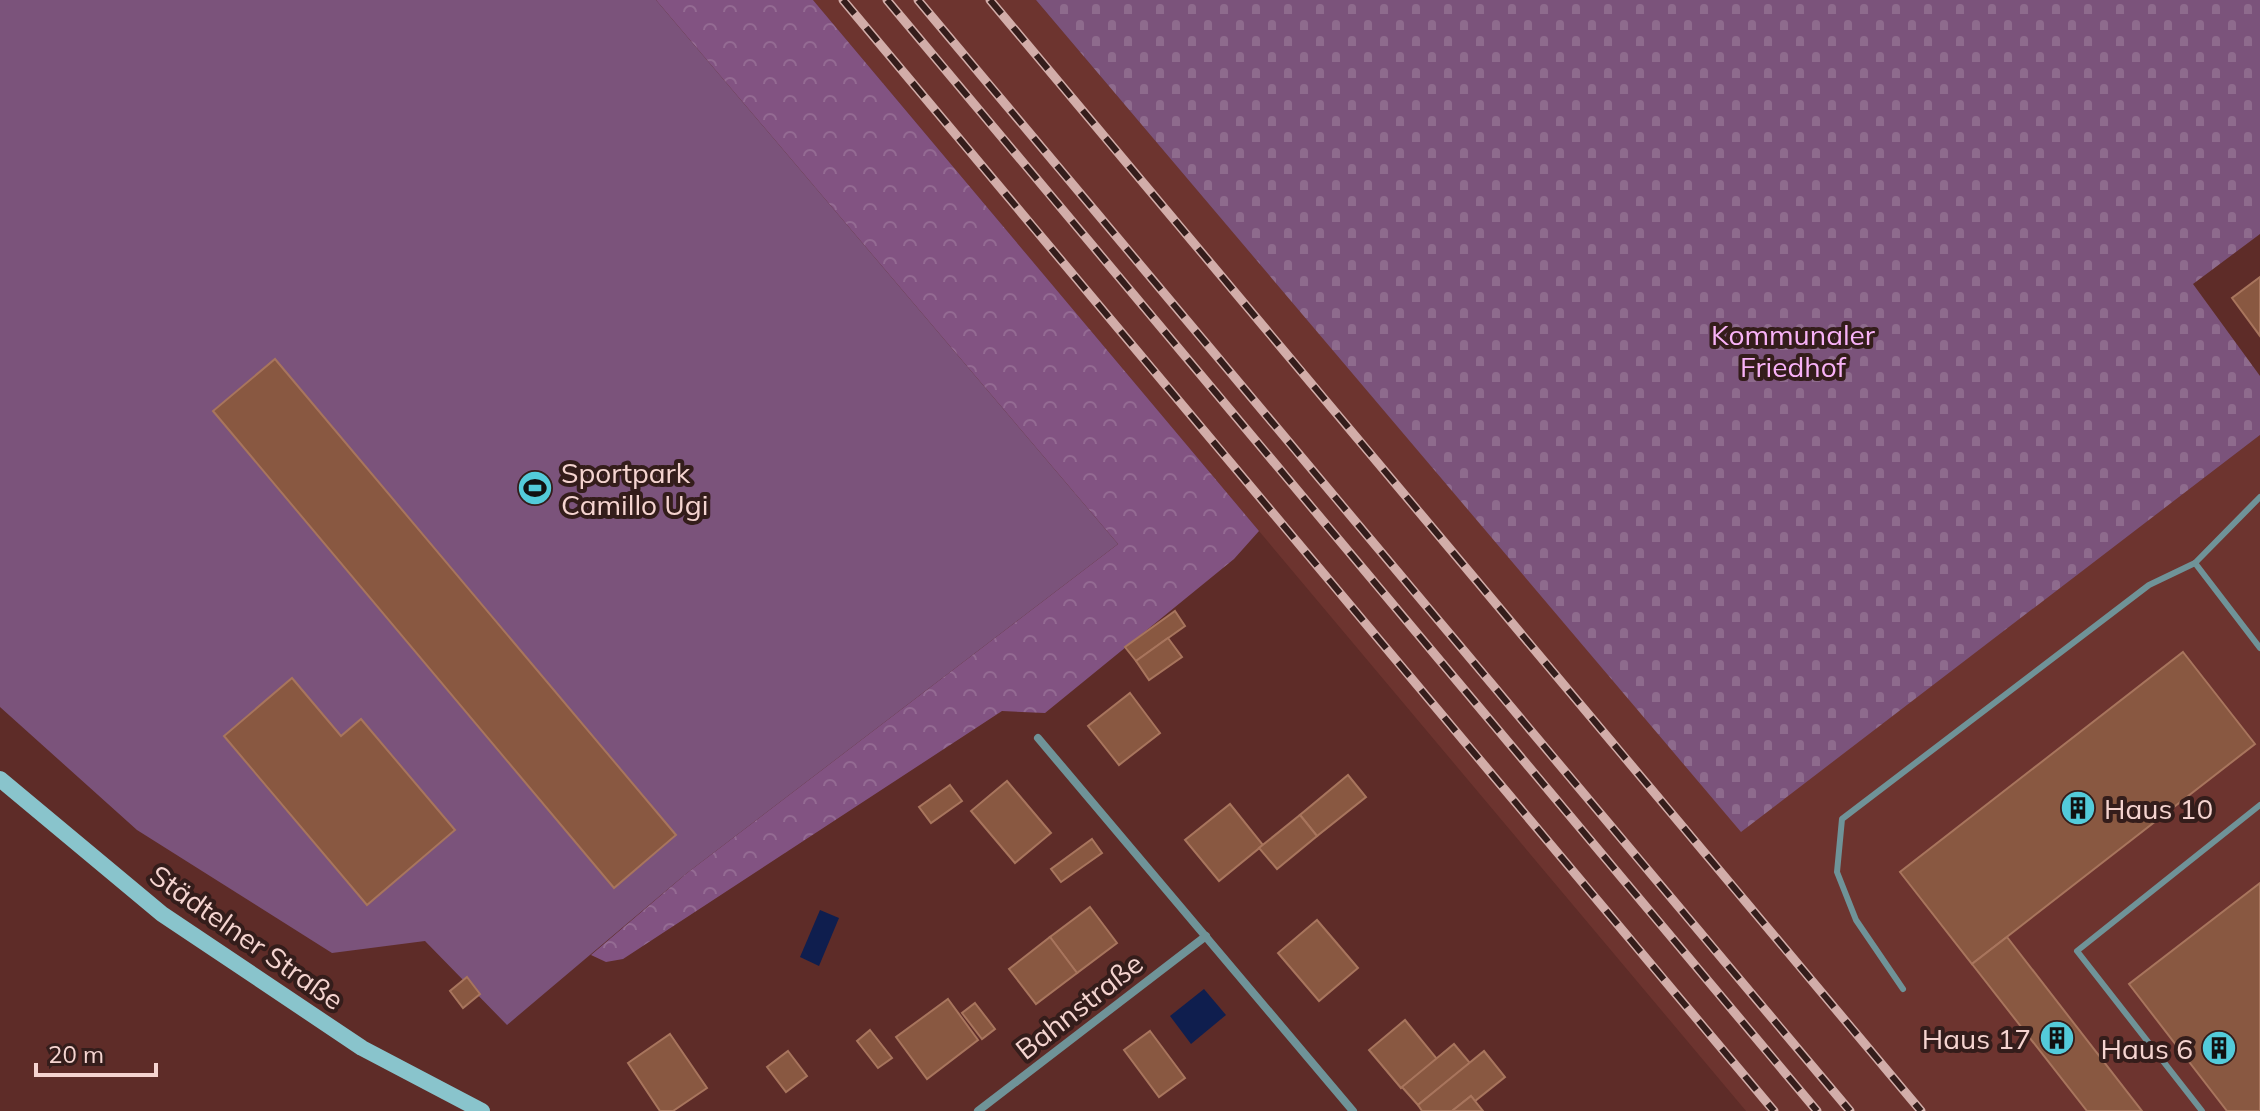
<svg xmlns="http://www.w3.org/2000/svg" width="2260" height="1111" font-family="Mulish,sans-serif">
<defs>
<pattern id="forest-crowns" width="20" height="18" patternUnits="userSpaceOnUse" patternTransform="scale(2)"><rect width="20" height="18" fill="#825382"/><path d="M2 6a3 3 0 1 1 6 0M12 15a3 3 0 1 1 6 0" fill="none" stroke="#946b93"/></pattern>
<pattern id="cemetery-stones" width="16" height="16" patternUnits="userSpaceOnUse" patternTransform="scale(2)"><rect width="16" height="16" fill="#7b537b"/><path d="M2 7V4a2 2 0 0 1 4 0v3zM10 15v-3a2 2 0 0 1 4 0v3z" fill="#8e6b8d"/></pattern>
</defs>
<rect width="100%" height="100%" fill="#5e2c28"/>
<path fill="#6d342f" d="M813 0H1036L1741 831 2260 435V1111H1746Z"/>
<path fill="url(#forest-crowns)" d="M656 0H813L1259 531 1234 559 1045 713 1002 711 623 959 606 962 591 955 687 873 1118 544Z"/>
<path fill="url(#cemetery-stones)" d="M1036 0H2260V234L2193 284 2260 376V435L1741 832Z"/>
<path fill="#7b537b" d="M0 0H656L1118 544 687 873 507 1025 425 941 332 953 137 830 0 707Z"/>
<g fill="#0f1e4e">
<path d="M820 910 839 918 819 966 800 957Z"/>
<path d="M1204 989 1226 1015 1191 1044 1170 1016Z"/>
</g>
<g fill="#895841" stroke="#a8755d" stroke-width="2">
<path d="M2260 277V336L2232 298Z"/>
<path d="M275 359 676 835 614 888 213 411Z"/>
<path d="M1175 611 1185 626 1136 661 1125 647Z"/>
<path d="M1168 638 1182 657 1149 680 1136 661Z"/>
<path d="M2183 652 2255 744 1972 964 1900 872Z"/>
<path d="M292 678 341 736 361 719 455 830 367 905 224 736Z"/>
<path d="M1130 693 1160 733 1119 765 1088 726Z"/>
<path d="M1348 775 1366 797 1317 836 1300 815Z"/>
<path d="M1007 781 1051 833 1015 863 971 811Z"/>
<path d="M950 785 962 801 931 823 919 807Z"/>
<path d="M1230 804 1263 845 1219 881 1185 840Z"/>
<path d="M1300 815 1317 836 1277 869 1259 848Z"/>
<path d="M1092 839 1102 853 1061 882 1051 869Z"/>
<path d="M2260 883V1111H2227L2129 984Z"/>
<path d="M1090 907 1117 943 1077 973 1050 937Z"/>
<path d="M1317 920 1358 968 1319 1001 1278 953Z"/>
<path d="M1050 937 1077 973 1036 1004 1009 969Z"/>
<path d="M2007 937 2142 1111H2087L1972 964Z"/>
<path d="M467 977 480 994 463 1008 450 991Z"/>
<path d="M948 999 978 1040 927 1079 896 1037Z"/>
<path d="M975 1003 995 1029 982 1039 962 1013Z"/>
<path d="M1405 1020 1437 1059 1401 1088 1369 1050Z"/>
<path d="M870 1030 892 1058 878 1068 857 1041Z"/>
<path d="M1150 1031 1185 1078 1159 1097 1124 1050Z"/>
<path d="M670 1034 707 1088 673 1111H660L628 1063Z"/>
<path d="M1454 1044 1470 1063 1418 1105 1402 1087Z"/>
<path d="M788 1051 807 1076 786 1092 767 1067Z"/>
<path d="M1484 1051 1505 1077 1475 1101 1471 1096 1452 1111H1422L1418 1105Z"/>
<path d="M1471 1096 1483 1111H1452Z"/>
</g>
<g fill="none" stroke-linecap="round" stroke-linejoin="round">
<g stroke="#6f9398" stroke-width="6">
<path d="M2260 497 2195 563 2260 648"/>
<path d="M1903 989 1856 920 1837 872 1842 819 2149 585 2195 563"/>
<path d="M2202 1111 2077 951 2260 805"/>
</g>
<g stroke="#6f9398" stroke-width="8">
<path d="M1038 738 1353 1111"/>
<path d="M978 1111 1206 936"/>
</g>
<path stroke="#89c4cc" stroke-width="16" d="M0 779 162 914 362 1048 482 1111"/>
<g stroke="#d2ada9" stroke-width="9">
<g id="rail">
<path d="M843 0 1774 1111"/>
<path d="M887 0 1817 1111"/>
<path d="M918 0 1850 1111"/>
<path d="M990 0 1921 1111"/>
</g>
</g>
<use href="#rail" stroke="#341d1b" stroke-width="6" stroke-dasharray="18" stroke-linecap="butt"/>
</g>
<defs>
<g id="stadium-disc" transform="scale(1.8)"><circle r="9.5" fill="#53cbda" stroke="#341d1b"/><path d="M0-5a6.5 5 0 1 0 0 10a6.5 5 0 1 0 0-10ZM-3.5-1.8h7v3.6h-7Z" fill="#111"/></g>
<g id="building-disc" transform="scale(1.8)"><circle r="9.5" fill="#53cbda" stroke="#341d1b"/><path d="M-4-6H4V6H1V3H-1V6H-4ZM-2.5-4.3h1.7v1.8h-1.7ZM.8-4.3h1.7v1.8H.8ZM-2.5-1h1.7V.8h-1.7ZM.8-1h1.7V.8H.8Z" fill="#111"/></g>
</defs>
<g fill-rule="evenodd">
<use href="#stadium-disc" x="535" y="488"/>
<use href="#building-disc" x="2078" y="808"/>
<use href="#building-disc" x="2057" y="1038"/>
<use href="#building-disc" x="2219" y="1048"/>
</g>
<g text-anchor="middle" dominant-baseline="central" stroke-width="8" stroke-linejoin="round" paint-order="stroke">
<g font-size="28" fill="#f8b2f7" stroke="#341d1b">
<text x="1793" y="334">Kommunaler<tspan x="1793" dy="32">Friedhof</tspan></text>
</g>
<g font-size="28" fill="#f5d4d0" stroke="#341d1b" text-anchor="start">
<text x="561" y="472">Sportpark<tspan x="561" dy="32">Camillo Ugi</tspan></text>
<text x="2104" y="808">Haus 10</text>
<text x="2031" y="1038" text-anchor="end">Haus 17</text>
<text x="2193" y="1048" text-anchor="end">Haus 6</text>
</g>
<g font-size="28" fill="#f5d4d0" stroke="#341d1b">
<text transform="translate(247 937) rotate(35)">Städtelner Straße</text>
<text transform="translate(1079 1006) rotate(-38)">Bahnstraße</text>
</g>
</g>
<path d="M36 1063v12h120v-12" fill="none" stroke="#f5d4d0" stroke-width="4"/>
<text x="48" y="1063" font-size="24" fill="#f5d4d0" stroke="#341d1b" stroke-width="6" paint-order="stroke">20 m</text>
</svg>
